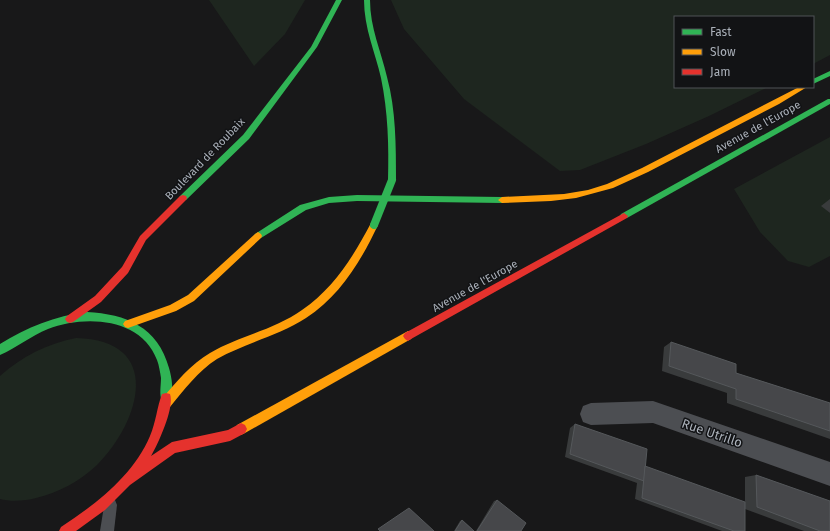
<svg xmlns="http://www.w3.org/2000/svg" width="830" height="531" font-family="'Fira Sans',sans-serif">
<rect width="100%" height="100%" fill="#181819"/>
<g fill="#1e261f">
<path d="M209 0H305L285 34 254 66Z"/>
<path d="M391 0H830V55L813 64V17H675V87H768L709 116 646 144 580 170 560 171 464 99 404 29Z"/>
<path d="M830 137V200L822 206 830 213V256L809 267 788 261 760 232 734 189Z"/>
<path d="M76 338C164 340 141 421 97 465 80 481 58 493 36 498 25 501 11 502 0 499V376C23 356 46 344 76 338Z"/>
</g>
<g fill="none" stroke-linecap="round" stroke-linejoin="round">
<path fill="#4c4e52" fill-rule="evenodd" d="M110 498 115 500 117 505 114 531H100L105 500Z"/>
<path fill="#4c4e52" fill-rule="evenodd" d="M653 401 830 462V486L653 423 591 425 583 422 580 414 583 406 591 403Z"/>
<g fill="#30b455" fill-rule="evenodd">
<path d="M336 0H342L317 47 249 139 186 200H180L179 198 180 196 243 135 311 47Z"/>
<path d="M364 0H370C370 28 381 51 387 77 396 110 396 146 396 180L392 183 388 180C389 146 388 112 381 78 375 52 364 28 364 0Z"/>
<path d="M830 71V76L813 84V79Z"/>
<path d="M828 99H830V104L627 218H621L620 216 621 214Z"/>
<path d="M357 195 502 197 506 200 502 203 357 201 329 203 306 210 261 238H255L254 236 255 234 300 205 329 197Z"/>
<path d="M87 312C126 314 158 327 169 368 172 378 174 392 170 402L166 403 162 402C159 394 161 386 161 378 160 372 159 365 157 360 141 317 84 315 48 329 31 336 16 348 0 355V344C27 327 55 316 87 312Z"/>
</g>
<g fill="#ff9f0a" fill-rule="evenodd">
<path d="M799 87H807L779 104 648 172 613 188 576 198 551 201 502 203 498 200 502 197 564 194 588 190 607 184 642 168Z"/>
<path d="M374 222 378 225C361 261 340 296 306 318 278 336 245 343 217 359 198 371 184 390 170 407L166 408 162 407 161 403 162 399C176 382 191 364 210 353 239 336 274 330 302 310 334 288 353 257 371 223Z"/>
<path d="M258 232 261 234 262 236 261 238 194 301 176 311 128 328 125 327 123 324 125 321 170 305 188 295 255 234Z"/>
<path d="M408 331 411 333 413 336 411 339 245 433 241 435 237 433 235 429 237 425Z"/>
</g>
<g fill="#e5322d" fill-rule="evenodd">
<path d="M183 195 186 196 187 198 186 200 146 240 128 273 101 302 73 322 70 323 67 322 65 319 67 316 95 296 122 267 140 236 180 196Z"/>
<path d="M624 213 628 216 627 218 411 339 408 341 405 339 403 336 405 333Z"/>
<path d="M166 393 170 394C175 407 158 444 151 456L172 442 228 430 241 423 245 425 247 429 245 433 230 441 175 453 130 485 105 510 87 523 76 531H59L61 527C96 504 133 476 150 436 156 422 157 407 162 394Z"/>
</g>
<path stroke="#30b455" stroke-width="8" d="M374 225 392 180"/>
</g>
<g fill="#393b3c">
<path d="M830 199V213L821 206Z"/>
<path d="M671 342 736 373 830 403V439L727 403V393L662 371 664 347Z"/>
<path d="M575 424 645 466 745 531H722L635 499 637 483 565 457 570 428Z"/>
<path d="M756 475 830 531H804L745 509V477Z"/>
<path d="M497 500 521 531H476L494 501Z"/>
<path d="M462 520 474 531H454L460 521Z"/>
</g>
<g fill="#46474a" stroke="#55585b">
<path d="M671 342 736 364V373L830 403V431L736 399V389L669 366Z"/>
<path d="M575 424 647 449 644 481 570 454Z"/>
<path d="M645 466 745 502V531H734L642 498Z"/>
<path d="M756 475 830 501V531H820L757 507Z"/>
<path d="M497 500 526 523 521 531H477Z"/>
<path d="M409 508 434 531H380L378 529Z"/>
<path d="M462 520 474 531H455Z"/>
</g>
<g text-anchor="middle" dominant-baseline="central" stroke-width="3" stroke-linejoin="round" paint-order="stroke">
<g font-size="11" fill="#aab0b9" stroke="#121315">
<text transform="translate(758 127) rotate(-29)">Avenue de l'Europe</text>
<text transform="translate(205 159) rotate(-46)">Boulevard de Roubaix</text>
<text transform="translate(475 286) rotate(-29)">Avenue de l'Europe</text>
</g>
<g font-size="13" fill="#aab0b9" stroke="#121315">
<text transform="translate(712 433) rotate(19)">Rue Utrillo</text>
</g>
</g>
<rect x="674" y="16" width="140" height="72" fill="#121315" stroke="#4f5257"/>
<rect x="682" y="29" width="20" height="6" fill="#30b455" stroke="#4f5257"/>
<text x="710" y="36" font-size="12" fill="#aab0b9">Fast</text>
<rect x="682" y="49" width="20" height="6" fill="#ff9f0a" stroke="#4f5257"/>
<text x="710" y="56" font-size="12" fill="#aab0b9">Slow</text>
<rect x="682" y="69" width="20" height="6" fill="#e5322d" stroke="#4f5257"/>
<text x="710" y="76" font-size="12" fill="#aab0b9">Jam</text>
</svg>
